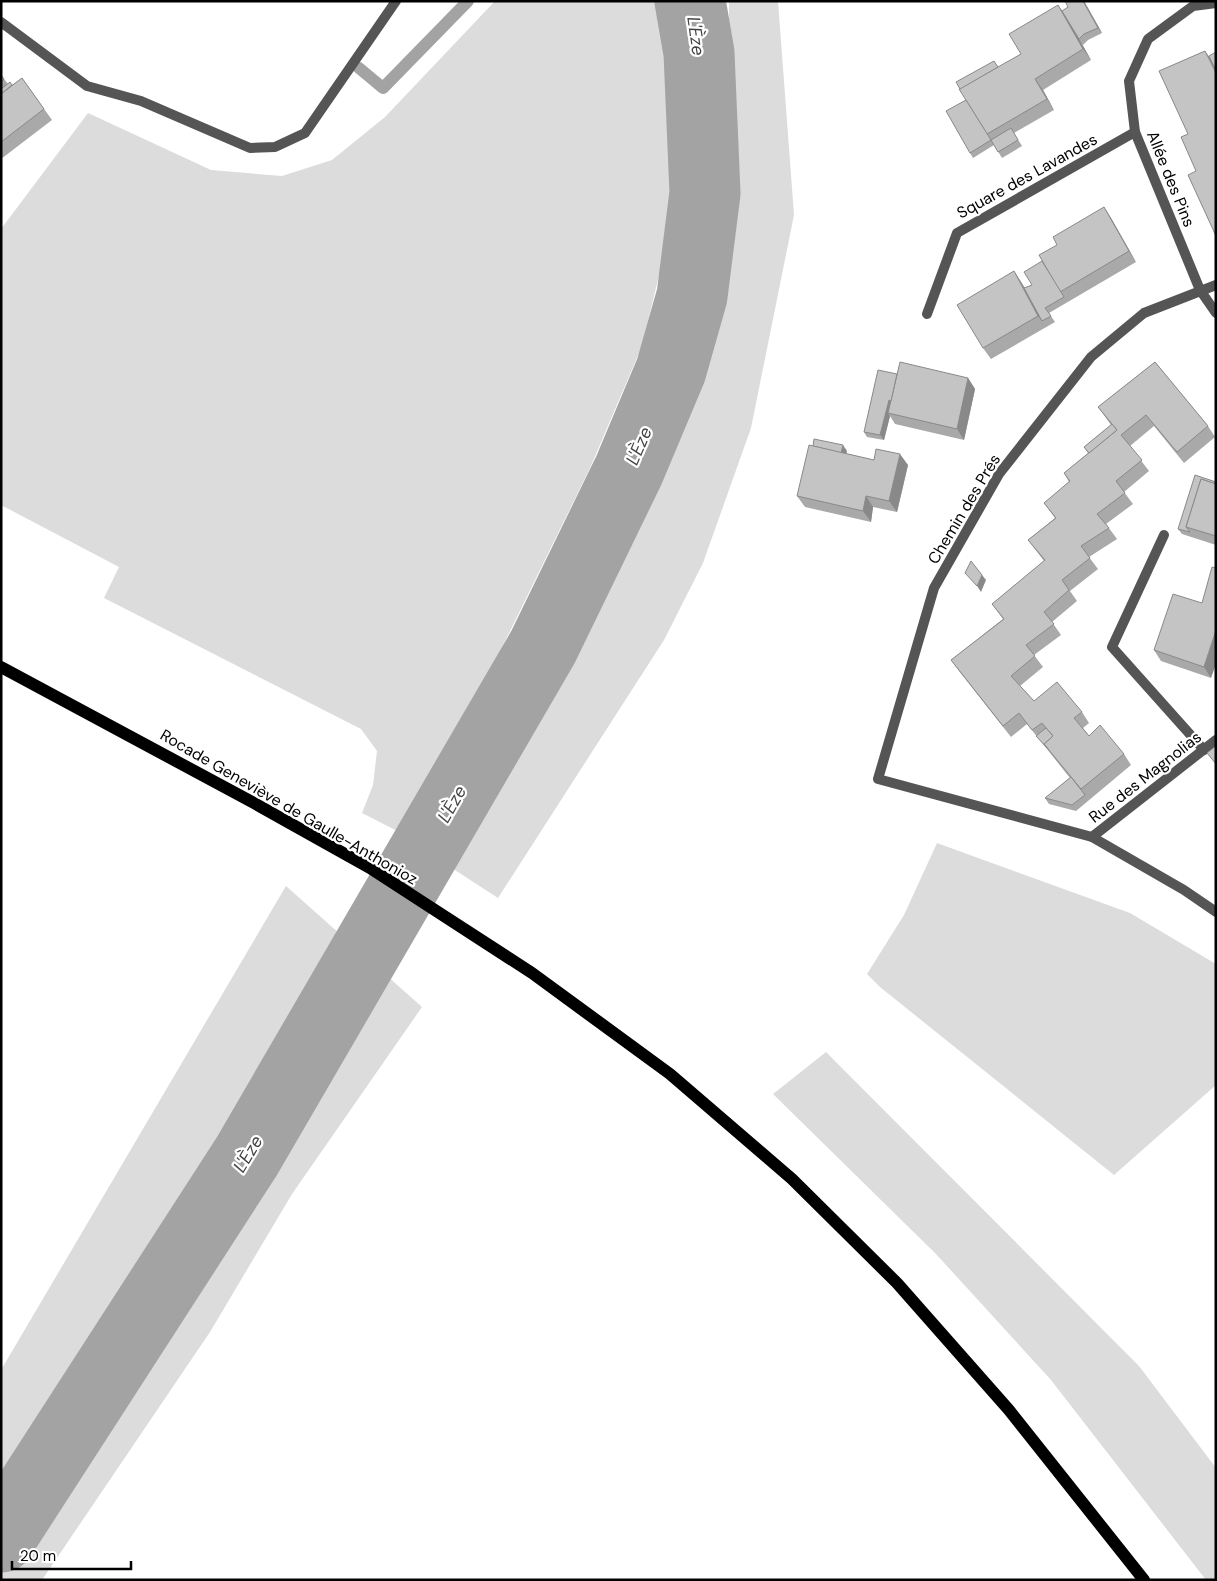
<svg xmlns="http://www.w3.org/2000/svg" width="1217" height="1581" font-family="'DM Sans',sans-serif">
<rect width="100%" height="100%" fill="#fff"/>
<g fill="#dcdcdc">
<path d="M495 1H678L688 43 691 106 675 209 642 346 590 468 409 837 362 813 373 785 377 751 361 729 104 598 119 567 1 505V229L88 113 211 170 282 176 332 160 385 117Z"/>
<path d="M729 1H778L794 215 751 428 703 563 664 640 498 898 441 861 650 477 706 338 728 172Z"/>
<path d="M937 843 1130 913 1216 964V1085L1114 1175 880 987 867 974 904 915Z"/>
<path d="M286 886 422 1007 292 1194 210 1332 42 1580H1V1370Z"/>
<path d="M826 1052 1139 1366 1216 1468V1580H1206L1051 1380 936 1254 773 1094Z"/>
</g>
<g fill="none" stroke-linecap="round" stroke-linejoin="round">
<path stroke="#a3a3a3" stroke-width="12" d="M359 68 383 88 468 1"/>
<path stroke="#a3a3a3" stroke-width="71" d="M1 1537 247 1156 543 647 629 470 671 370 692 296 705 193 699 53 690 1"/>
<path stroke="#555" stroke-width="10" d="M1 22 87 86 141 101 250 148 275 147 305 133 396 1"/>
<g stroke="#555" stroke-width="10">
<path d="M1216 3 1193 6 1148 39 1129 81 1135 132 1200 290 1216 313"/>
<path d="M1216 285 1144 313 1091 357 999 474 934 588 878 779 1092 837 1184 890 1216 912"/>
<path d="M927 314 957 233 1135 132"/>
<path d="M1164 535 1112 647 1204 750"/>
<path d="M1092 837 1216 740"/>
</g>
<path stroke="#000" stroke-width="12" d="M1 667 254 803 370 868 532 973 670 1074 792 1179 897 1283 1009 1410 1144 1580"/>
</g>
<g fill="#a9a9a9">
<path d="M1084 1 1102 33 1088 40 1083 45 1081 42 1091 60 1043 90 1054 110 1014 133 1022 146 1002 158 994 145 973 158 970 153 966 100 999 67 1021 54 1058 5 1062 11Z"/>
<path d="M1 75 8 84 12 85 22 78 52 120 1 159Z"/>
<path d="M1104 207 1111 218 1136 262 1049 313 1055 322 991 359 983 348 1014 271 1025 288 1032 285 1042 261 1057 245Z"/>
<path d="M1155 362 1208 426 1215 437 1184 463 1154 426 1130 446 1149 471 1124 492 1133 504 1106 524 1117 539 1089 557 1098 569 1070 591 1077 601 1052 622 1061 635 1034 655 1043 667 1020 686 1034 701 1082 712 1089 723 1083 728 1089 736 1124 754 1131 765 1076 811 1049 804 1045 798 1070 778 1027 724 1011 737 959 671 951 660 1003 619 992 604 1044 561 1028 540 1055 518 1044 503 1069 482 1064 473 1088 453 1084 447 1111 425 1098 407Z"/>
<path d="M897 374 968 378 975 389 964 440 895 424 890 416 884 440 867 437 864 432Z"/>
<path d="M847 451 846 454 874 460 908 465 897 512 873 507 871 522 805 507 797 496Z"/>
<path d="M1216 482V545L1182 534 1178 529Z"/>
<path d="M1202 603 1211 678 1161 661 1154 650Z"/>
</g>
<g fill="#898989">
<path d="M1083 1H1084L1102 33 1098 28Z"/>
<path d="M1058 5 1066 16 1091 60 1083 49Z"/>
<path d="M1205 51 1213 62 1216 68V73Z"/>
<path d="M1035 79 1043 90 1054 110 1047 99Z"/>
<path d="M1104 207 1111 218 1136 262 1129 251Z"/>
<path d="M1014 271 1021 282 1043 321H1042L1038 316Z"/>
<path d="M968 378 975 389 964 440 957 429Z"/>
<path d="M889 400 893 406 888 413 890 416 884 440 880 435Z"/>
<path d="M843 445 847 451 844 462 840 456Z"/>
<path d="M900 454 908 465 897 512 889 501Z"/>
<path d="M866 496 873 507 871 522 863 511Z"/>
<path d="M982 575 986 580 981 592 977 586Z"/>
<path d="M1216 630V664L1211 678 1204 667Z"/>
</g>
<g fill="#c4c4c4" stroke="#898989">
<path d="M1065 1H1083L1098 28 1084 34 1079 39 1062 11 1068 7Z"/>
<path d="M1058 5 1083 49 1035 79 1047 99 987 134 959 89 1021 54 1009 34Z"/>
<path d="M1205 51 1216 73V236L1188 175 1196 171 1181 137 1188 134 1159 71Z"/>
<path d="M1216 52V71L1209 56Z"/>
<path d="M994 61 998 67 960 89 956 82Z"/>
<path d="M1 75 4 79 1 82Z"/>
<path d="M22 78 44 109 1 142V94Z"/>
<path d="M10 82 12 85 1 94V89Z"/>
<path d="M966 100 991 140 970 153 946 111Z"/>
<path d="M1011 128 1018 140 998 152 991 140Z"/>
<path d="M1104 207 1129 251 1060 292 1039 255 1057 245 1053 237Z"/>
<path d="M1042 261 1064 297 1045 308 1051 316 1042 321 1024 288 1032 285 1024 272Z"/>
<path d="M1014 271 1038 316 983 348 957 305Z"/>
<path d="M900 362 968 378 957 429 888 413Z"/>
<path d="M1155 362 1208 426 1177 452 1146 415 1121 435 1142 460 1116 481 1125 493 1097 514 1109 528 1081 546 1090 558 1062 580 1069 590 1044 612 1054 624 1026 645 1035 656 1011 676 1034 701 1057 682 1082 712 1074 718 1089 736 1100 725 1124 754 1081 789 1044 744 1053 736 1042 723 1032 730 1019 713 1003 726 951 660 1004 619 992 604 1045 560 1028 540 1056 518 1044 503 1070 481 1064 473 1117 430 1098 407Z"/>
<path d="M878 370 897 374 891 401 889 400 880 435 864 432Z"/>
<path d="M1112 424 1117 430 1089 453 1084 447Z"/>
<path d="M814 439 843 445 841 453 813 446Z"/>
<path d="M809 445 874 460 876 449 900 454 889 501 866 496 863 511 797 496Z"/>
<path d="M1195 475 1216 482V484L1201 479 1186 527 1190 532 1178 529Z"/>
<path d="M1201 479 1216 484V536L1186 527Z"/>
<path d="M971 561 982 575 977 586 965 573Z"/>
<path d="M1212 567 1216 568V630L1204 667 1154 650 1173 594 1202 603Z"/>
<path d="M1046 728 1053 736 1044 744 1048 749 1036 736Z"/>
<path d="M1216 746V764L1207 753Z"/>
<path d="M1071 777 1085 795 1072 805 1045 798Z"/>
</g>
<g text-anchor="middle" dominant-baseline="central" stroke-width="4.5" stroke-linejoin="round" paint-order="stroke">
<g font-size="16" fill="#000" stroke="#fff">
<text transform="translate(1027 176) rotate(-29)">Square des Lavandes</text>
<text transform="translate(1171 179) rotate(68)">Allée des Pins</text>
<text transform="translate(964 509) rotate(-59)">Chemin des Prés</text>
<text transform="translate(1145 777) rotate(-38)">Rue des Magnolias</text>
<text transform="translate(289 807) rotate(30)">Rocade Geneviève de Gaulle-Anthonioz</text>
</g>
<g font-size="18" font-style="italic" fill="#444" stroke="#fff">
<text transform="translate(696 36) rotate(82)">L'Èze</text>
<text transform="translate(639 446) rotate(-67)">L'Èze</text>
<text transform="translate(452 804) rotate(-60)">L'Èze</text>
<text transform="translate(248 1154) rotate(-59)">L'Èze</text>
</g>
</g>
<rect width="1217" height="1581" fill="none" stroke="#000000" stroke-width="5"/>
<path d="M12 1561v8h119v-8" fill="none" stroke="#000000" stroke-width="2.5"/>
<text x="20" y="1561" font-size="15" fill="#000000" stroke="#ffffff" stroke-width="4" paint-order="stroke">20 m</text>
</svg>
